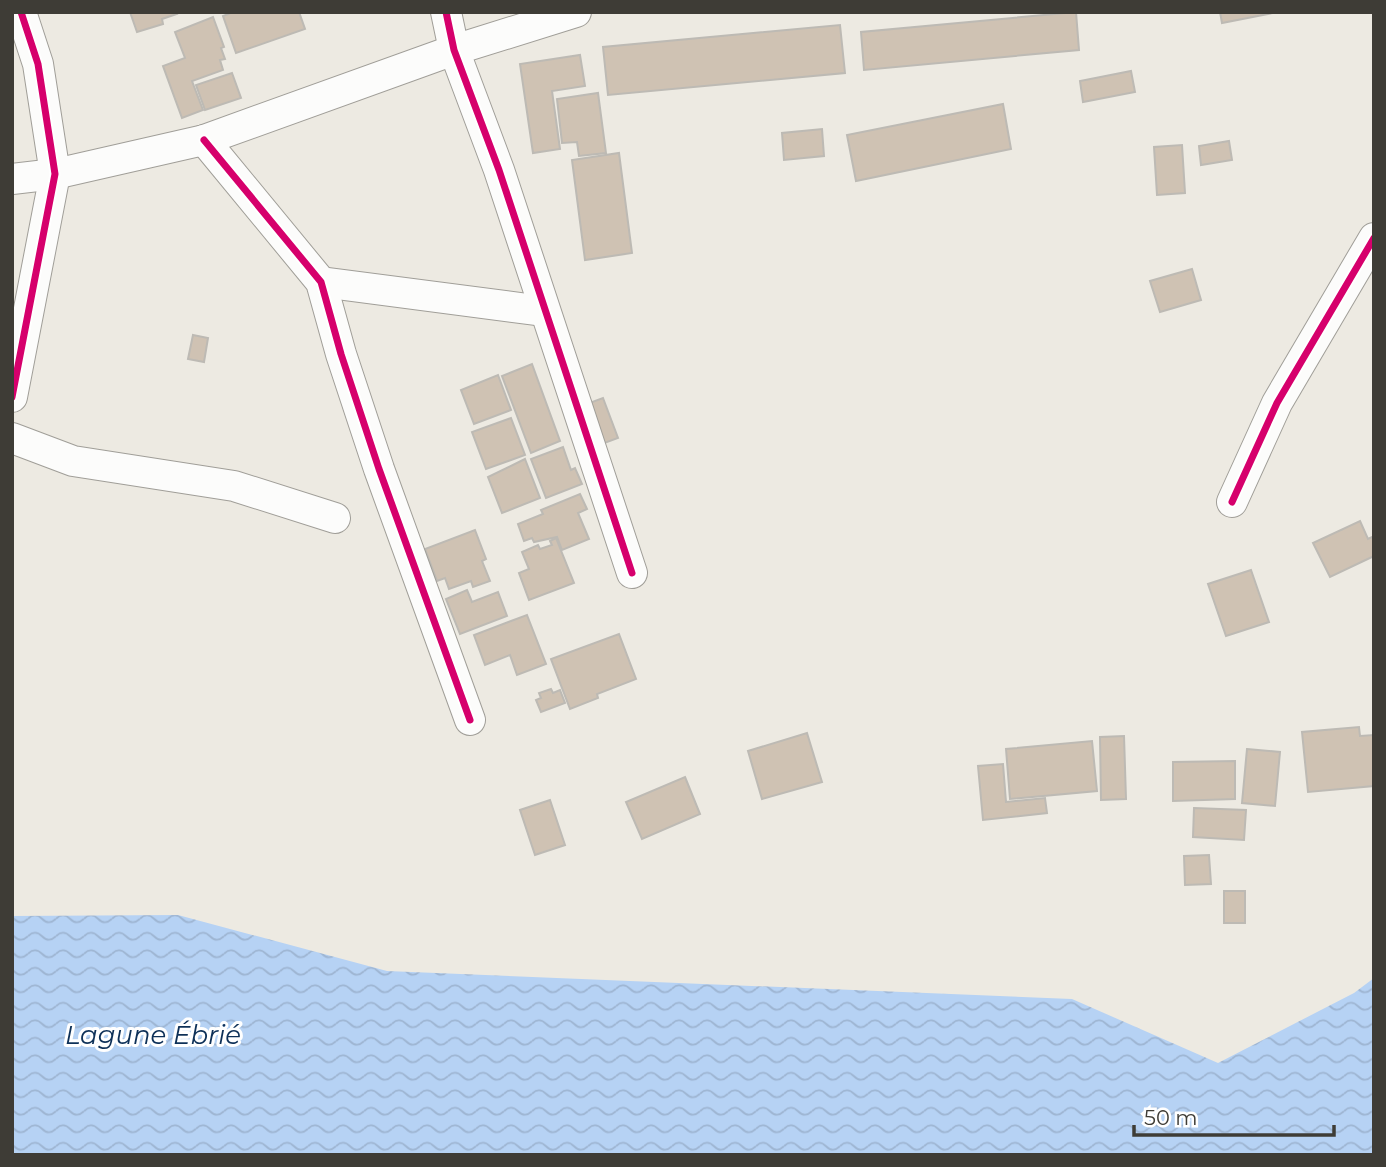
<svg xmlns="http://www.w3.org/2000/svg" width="1386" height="1167" font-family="Montserrat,sans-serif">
<defs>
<pattern id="water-waves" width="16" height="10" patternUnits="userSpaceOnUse" patternTransform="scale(1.75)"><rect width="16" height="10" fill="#b6d2f4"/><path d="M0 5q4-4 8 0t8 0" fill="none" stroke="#9eb5d2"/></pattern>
</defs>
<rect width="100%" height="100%" fill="#edeae2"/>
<path fill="url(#water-waves)" d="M178 915 387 971 1072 999 1218 1063 1354 993 1374 978V1155H12V916Z"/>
<g fill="#cfc2b3" stroke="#bdbab4" stroke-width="2">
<path d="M130 12H176L177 14 162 19 163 24 137 32Z"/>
<path d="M233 12H299L305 29 236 53 223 16Z"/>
<path d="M1076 12 1079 50 864 70 861 32Z"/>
<path d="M1220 12H1278L1222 23Z"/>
<path d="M213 17 224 47 221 48 225 59 220 60 223 70 192 81 203 110 182 118 163 66 185 58 175 32Z"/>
<path d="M840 25 845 73 608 95 603 47Z"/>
<path d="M580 55 585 86 552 91 560 149 533 153 520 64Z"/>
<path d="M1131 71 1135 92 1083 102 1080 81Z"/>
<path d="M232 73 241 98 205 110 196 85Z"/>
<path d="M598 93 606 153 579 156 577 142 562 143 557 99Z"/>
<path d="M1003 104 1011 149 856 181 847 135Z"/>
<path d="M822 129 824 156 784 160 782 133Z"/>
<path d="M1229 141 1232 160 1201 165 1199 146Z"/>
<path d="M1182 145 1185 193 1157 195 1154 147Z"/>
<path d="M619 153 632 253 585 260 572 160Z"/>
<path d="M1192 269 1201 300 1160 312 1150 281Z"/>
<path d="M193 335 208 338 204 362 188 359Z"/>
<path d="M532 364 560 441 531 453 502 376Z"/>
<path d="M498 375 511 410 474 424 461 390Z"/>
<path d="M603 398 618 438 599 445 584 405Z"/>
<path d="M511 418 525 455 486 469 472 432Z"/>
<path d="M563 447 571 470 575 468 582 484 546 498 531 459Z"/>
<path d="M525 459 540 498 502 513 488 477Z"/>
<path d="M580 494 587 509 578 513 589 539 562 550 557 537 534 542 532 538 524 541 518 524 543 514 541 510Z"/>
<path d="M1360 521 1368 539 1374 536V556L1330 577 1313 543Z"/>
<path d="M475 530 486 559 482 561 490 581 473 587 471 581 449 589 445 578 437 581 425 549Z"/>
<path d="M556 538 574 583 529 600 519 573 529 569 522 552 538 545 540 549 552 545 550 541Z"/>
<path d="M1251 570 1269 622 1226 636 1208 584Z"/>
<path d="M467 590 472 602 498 592 507 616 460 634 446 599Z"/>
<path d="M527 615 546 664 517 675 510 655 485 665 474 635Z"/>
<path d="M619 634 636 679 597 694 598 698 570 709 551 659Z"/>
<path d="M551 689 553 693 560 690 565 703 541 712 536 700 541 698 539 693Z"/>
<path d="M1359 727 1360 736 1374 735V786L1308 792 1302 732Z"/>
<path d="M807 733 822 782 762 799 748 751Z"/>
<path d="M1124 736 1126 799 1101 800 1100 737Z"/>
<path d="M1092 741 1097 791 1010 799 1006 749Z"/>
<path d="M1247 749 1280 752 1275 806 1242 803Z"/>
<path d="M1235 761V799L1173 801V762Z"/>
<path d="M1003 764 1006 802 1045 798 1047 813 983 820 978 766Z"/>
<path d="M685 777 700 814 642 839 626 802Z"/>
<path d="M550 800 565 845 535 855 520 810Z"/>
<path d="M1194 808 1246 810 1244 840 1193 837Z"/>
<path d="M1209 855 1211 884 1185 885 1184 856Z"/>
<rect x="1224" y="891" width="21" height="32"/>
</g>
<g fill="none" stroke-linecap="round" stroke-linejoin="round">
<g stroke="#a09e98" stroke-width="32">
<g id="minor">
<path d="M446 12 454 50 499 170 632 573"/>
<path d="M204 140 321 282 341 354 379 469 470 720"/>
<path d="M12 179 55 174 204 140 454 50 576 12"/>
<path d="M321 282 543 311"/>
<path d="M12 397 55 174 38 64 21 12"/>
<path d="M12 438 73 461 234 486 335 518"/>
<path d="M1232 502 1277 403 1374 238"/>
</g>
</g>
<use href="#minor" stroke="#fcfcfb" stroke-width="30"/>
<g stroke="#fff" stroke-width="11">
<g id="cycleway">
<path d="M446 12 454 50 499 170 632 573"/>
<path d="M204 140 321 282 341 354 379 469 470 720"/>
<path d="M12 397 55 174 38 64 21 12"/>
<path d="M1232 502 1277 403 1374 238"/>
</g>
</g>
<use href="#cycleway" stroke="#d6006c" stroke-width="7"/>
</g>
<g text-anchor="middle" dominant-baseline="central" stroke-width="6" stroke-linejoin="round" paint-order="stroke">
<g font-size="26" font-style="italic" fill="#0d3058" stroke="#fff">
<text x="153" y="1035">Lagune Ébrié</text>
</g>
</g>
<rect width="1386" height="1167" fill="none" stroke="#3e3c36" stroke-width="28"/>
<path d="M1134 1125v10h200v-10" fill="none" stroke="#3e3c36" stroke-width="3.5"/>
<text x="1144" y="1125" font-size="21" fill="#3e3c36" stroke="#ffffff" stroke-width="5" paint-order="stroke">50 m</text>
</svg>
